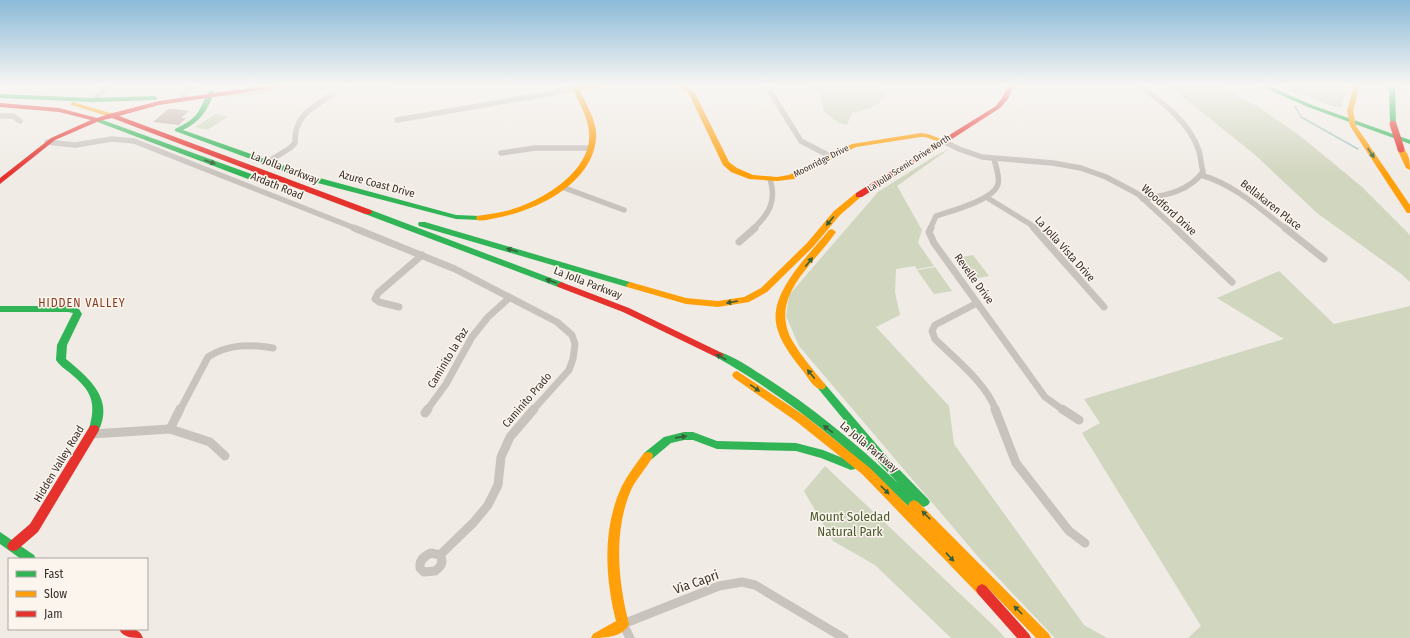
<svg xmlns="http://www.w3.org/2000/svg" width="1410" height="638" font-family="'Fira Sans Condensed',sans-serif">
<rect width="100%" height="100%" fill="#f0ebe5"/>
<g fill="#d1d6bf">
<path d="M297 85H403L361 92 349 87 295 93H272L224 97 222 96Z"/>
<path d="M807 85H877L886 95C879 107 864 110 852 113L847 125 839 123 824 112 820 93Z"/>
<path d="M1168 85H1217L1258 107 1299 135 1361 186 1410 235V282L1400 273 1317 213 1254 154Z"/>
<path d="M1280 85H1348L1341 107H1334Z"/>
<path d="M216 114 228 117 207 130 195 127Z"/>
<path d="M949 149 897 186 922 230 918 243 934 266 917 269 915 266 896 269 895 292 900 315 876 327 949 406 954 444 1084 625 1107 638H1055L980 559 799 346 786 316 789 295 878 192 935 156Z"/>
<path d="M973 255 989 276 972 279 957 258Z"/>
<path d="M935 267 952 291 934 294 917 270Z"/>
<path d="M1279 271 1334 324 1410 306V638H1188L1201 626 1082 433 1100 423 1084 399 1284 339 1217 298Z"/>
<path d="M825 466 995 627 1005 638H951L875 565 833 541 804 491Z"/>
</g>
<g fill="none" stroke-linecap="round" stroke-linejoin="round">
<g stroke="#a1c2c1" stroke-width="1.5">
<path d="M1285 85 1295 93"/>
<path d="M1295 106 1301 117 1358 149"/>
</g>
</g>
<path fill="#c3afa7" d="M168 109H174L189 111 181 118H186L179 125 153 122Z"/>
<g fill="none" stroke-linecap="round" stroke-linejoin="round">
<g stroke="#c9c3be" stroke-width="5.5">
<path d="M766 85 801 141 830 156"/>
<path d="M1139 85C1162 102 1190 122 1199 151 1201 158 1201 165 1203 172 1188 192 1166 195 1143 199"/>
<path d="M183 95 193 85"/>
<path d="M93 100 111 85"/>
<path d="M0 116H13L20 121"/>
<path d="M397 120 576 89"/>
<path d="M943 141 959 149 982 157 1053 163 1081 168 1106 177 1138 194 1176 229"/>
<path d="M47 142 75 145 112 139 134 141 357 229"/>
<path d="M501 153 535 148H591"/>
<path d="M266 163 290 148 295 143C294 115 312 108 333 94"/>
<path d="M1201 175C1235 185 1259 208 1286 229"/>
<path d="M562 187 624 210"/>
<path d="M986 197 1030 224 1035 229"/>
<path d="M753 229C769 214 777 201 770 179"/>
<path d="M930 229 936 216C951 211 994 200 998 184 1000 176 996 167 994 159"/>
</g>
<g stroke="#c9c3be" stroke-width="7">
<path d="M354 228 455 269 557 322 572 335 575 344 573 359 569 370 533 410"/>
<path d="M931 228 929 232 934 243 1045 397 1063 410"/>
<path d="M1034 228 1104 307"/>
<path d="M1175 228 1232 282"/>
<path d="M1285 228 1324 259"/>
<path d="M739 242 755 228"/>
<path d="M977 303 935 325 932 331 935 339C956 360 985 382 996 410"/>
<path d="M399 307 379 302 375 299 378 293 422 255"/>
<path d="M180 410 208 357C228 344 250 344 273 348"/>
<path d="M427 410 446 384 472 337 488 317 509 298"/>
</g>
<g stroke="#c9c3be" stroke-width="9">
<path d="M995 409 1016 463 1069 531 1085 543"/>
<path d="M1062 409 1079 420"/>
<path d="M425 413 428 409"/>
<path d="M170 429 180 409"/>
<path d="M92 434 170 429 210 442 225 456"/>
<path d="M431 553 440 555C444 562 441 567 435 571L424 572 420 568C419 560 424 556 431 553Z"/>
<path d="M440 555 474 522 488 505 498 485 501 457 510 437 534 409"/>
<path d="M630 638 623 624 719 586 742 582 755 585 844 638"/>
</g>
<g fill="#30b455" fill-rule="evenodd">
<path d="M1258 85H1266L1312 105 1410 140V144L1308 107Z"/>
<path d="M1389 85H1395L1396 124 1393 126 1390 124Z"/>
<path d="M209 90 214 91C209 109 200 122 183 130L316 177 456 215 480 216 484 218 480 220 456 219 310 181 175 131V129C200 117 198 112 209 90Z"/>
<path d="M0 94 93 98 155 96 158 98 155 100 93 102 0 98Z"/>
<path d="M97 118 254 175 255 177 251 179H248L95 121V119Z"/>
<path d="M365 210H371L564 283 565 285 564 287H558L365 214 364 212Z"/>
<path d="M419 222H425L633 283 634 285 633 287H627L419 226 418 224Z"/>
<path d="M0 306H68L79 309 82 314 67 345 66 359C89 378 115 399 98 432L94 433 90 432 89 429C97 402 91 390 70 373 65 369 59 365 56 360L57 345 73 313 68 312H0Z"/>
<path d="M719 352C734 356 749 367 762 375 811 406 856 443 898 483L881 465 816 386 818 383H824L889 459 928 499 930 502 928 505 924 507 919 505 918 508 914 510 910 508C851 450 789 398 716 357L714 355 716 353Z"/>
<path d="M684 432H693L717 441 796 443 823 450 855 463 856 466 855 469 851 470 821 458 796 451 717 449 693 440H684L671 443 652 459 648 460 644 459 643 456 644 453 664 437Z"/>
<path d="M0 532 34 555 36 559H21L0 544Z"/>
</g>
<g fill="#ff9f0a" fill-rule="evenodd">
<path d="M591 85H605L602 87 580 90C586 105 598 122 596 139 592 183 539 209 501 217 493 218 485 222 477 220L476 218 477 216C488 214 499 213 510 210 542 201 593 171 589 132 588 117 579 103 573 89L576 87Z"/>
<path d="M678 85H685L695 93 729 162 737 168 753 175 777 177 789 175 852 144 921 133 928 134 946 141 943 143 925 137H921L856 147 794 179 777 181 749 179 731 172 723 165 689 94Z"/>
<path d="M1354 85H1360L1353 111 1356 126 1410 205V213H1407L1350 126 1347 111Z"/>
<path d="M73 102 113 114 114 115 111 117 71 105V103Z"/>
<path d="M1401 147C1409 151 1410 162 1410 170L1406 168 1397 149Z"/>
<path d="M856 193H862L863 195 840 215 813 247 767 292 749 302 718 307 686 304 627 287 626 285 630 282 686 298 718 301 744 297 761 288 807 243 834 211Z"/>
<path d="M832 229 836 232C813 266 767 297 793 342 802 357 813 370 824 383L826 386 824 389C815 392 808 377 803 371 792 357 779 341 776 323 771 290 810 254 829 230Z"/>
<path d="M737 371 805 416 870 468 910 508 908 505 910 502 914 500 918 502 1049 634 1051 638H1036L987 587 988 590 986 594 982 596 978 594 862 474 797 422 734 378 732 375 734 372Z"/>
<path d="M648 452 652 453 653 456C647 468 637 477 631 490 613 532 618 581 629 624 623 638 603 638 591 638L593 634 616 621C605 577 602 528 622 486 628 474 636 464 644 453Z"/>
</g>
<g fill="#e5322d" fill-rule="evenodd">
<path d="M269 85H284L281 87 159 105 119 116 371 210 372 212 371 214H365L112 118 99 121 55 140 0 184V178L51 138 91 120 59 112 0 107V103L59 108 97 118 109 114 159 101Z"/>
<path d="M1008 85H1014L1008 99 1000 108 862 197H856V193L996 106 1002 98Z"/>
<path d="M561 282 629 308 722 353 724 355 722 357H716L623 312 558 287 557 285Z"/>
<path d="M94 425 98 426 99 429 98 432 38 532 17 550 13 551 9 550 7 546 9 542 30 524 90 426Z"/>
<path d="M982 584 986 586 1029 634 1031 638H1017L978 594 976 590 978 586Z"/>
<path d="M119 629C129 629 139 627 143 638 133 638 123 638 119 629Z"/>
</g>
<path stroke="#e5322d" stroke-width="7" d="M1393 124 1401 149"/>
</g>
<defs><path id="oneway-solid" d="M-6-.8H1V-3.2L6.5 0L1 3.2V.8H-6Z"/></defs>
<g fill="#375e3a">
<use href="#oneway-solid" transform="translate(1371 153) rotate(56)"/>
<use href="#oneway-solid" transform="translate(210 162) rotate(20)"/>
<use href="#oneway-solid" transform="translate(830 221) rotate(130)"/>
<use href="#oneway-solid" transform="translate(512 250) rotate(-164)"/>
<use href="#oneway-solid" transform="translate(809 262) rotate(-52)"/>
<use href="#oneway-solid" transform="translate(551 281) rotate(-160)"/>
<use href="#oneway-solid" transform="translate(732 302) rotate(170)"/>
<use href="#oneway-solid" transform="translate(721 357) rotate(-152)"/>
<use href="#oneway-solid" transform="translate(811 374) rotate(-129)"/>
<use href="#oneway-solid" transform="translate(755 388) rotate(35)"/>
<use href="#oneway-solid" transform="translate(828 429) rotate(-142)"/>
<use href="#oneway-solid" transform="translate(681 437) rotate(-8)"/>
<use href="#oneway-solid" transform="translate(885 490) rotate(44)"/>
<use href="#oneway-solid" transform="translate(926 515) rotate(-135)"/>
<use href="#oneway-solid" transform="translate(950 557) rotate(47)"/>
<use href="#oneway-solid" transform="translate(1018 610) rotate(-135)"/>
</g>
<linearGradient id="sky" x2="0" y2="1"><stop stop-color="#8bbad8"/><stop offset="0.49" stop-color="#f8f6f3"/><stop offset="1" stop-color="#f8f6f3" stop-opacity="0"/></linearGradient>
<rect width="1410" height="174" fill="url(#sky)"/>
<g text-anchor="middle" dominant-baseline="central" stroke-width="3" stroke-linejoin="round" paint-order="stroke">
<g font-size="9" fill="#3b302b" stroke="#fbf5ee">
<text transform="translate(821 161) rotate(-27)">Moonridge Drive</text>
<text transform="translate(909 163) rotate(-33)">La Jolla Scenic Drive North</text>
</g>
<g font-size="11" fill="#3b302b" stroke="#fbf5ee">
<text transform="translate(285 168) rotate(21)">La Jolla Parkway</text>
<text transform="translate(377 184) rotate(15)">Azure Coast Drive</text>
<text transform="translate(277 186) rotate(22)">Ardath Road</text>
<text transform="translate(1271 205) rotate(38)">Bellakaren Place</text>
<text transform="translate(1169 210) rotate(42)">Woodford Drive</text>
<text transform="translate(1065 249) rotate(48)">La Jolla Vista Drive</text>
<text transform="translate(974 279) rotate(54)">Revelle Drive</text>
<text transform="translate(588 283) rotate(21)">La Jolla Parkway</text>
<text transform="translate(448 358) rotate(-59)">Caminito la Paz</text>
<text transform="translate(527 400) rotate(-49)">Caminito Prado</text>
<text transform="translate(869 447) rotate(40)">La Jolla Parkway</text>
<text transform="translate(59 464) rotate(-59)">Hidden Valley Road</text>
</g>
<g font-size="12" letter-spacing="1" fill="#8c3b22" stroke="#fbf5ee">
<text x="82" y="303">HIDDEN VALLEY</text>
</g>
<g font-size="13" fill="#4a5a2e" stroke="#fbf5ee">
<text x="850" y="516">Mount Soledad<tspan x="850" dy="15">Natural Park</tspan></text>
</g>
<g font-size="13" fill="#3b302b" stroke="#fbf5ee">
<text transform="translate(696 582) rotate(-20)">Via Capri</text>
</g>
</g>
<rect x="8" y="558" width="140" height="72" fill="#fbf5ee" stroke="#aea6a0"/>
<rect x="16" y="571" width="20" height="6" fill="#30b455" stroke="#aea6a0"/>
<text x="44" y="578" font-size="12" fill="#3b302b">Fast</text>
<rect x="16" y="591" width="20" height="6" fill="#ff9f0a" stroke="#aea6a0"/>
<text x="44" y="598" font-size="12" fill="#3b302b">Slow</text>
<rect x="16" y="611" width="20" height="6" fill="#e5322d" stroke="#aea6a0"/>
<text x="44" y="618" font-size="12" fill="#3b302b">Jam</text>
</svg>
